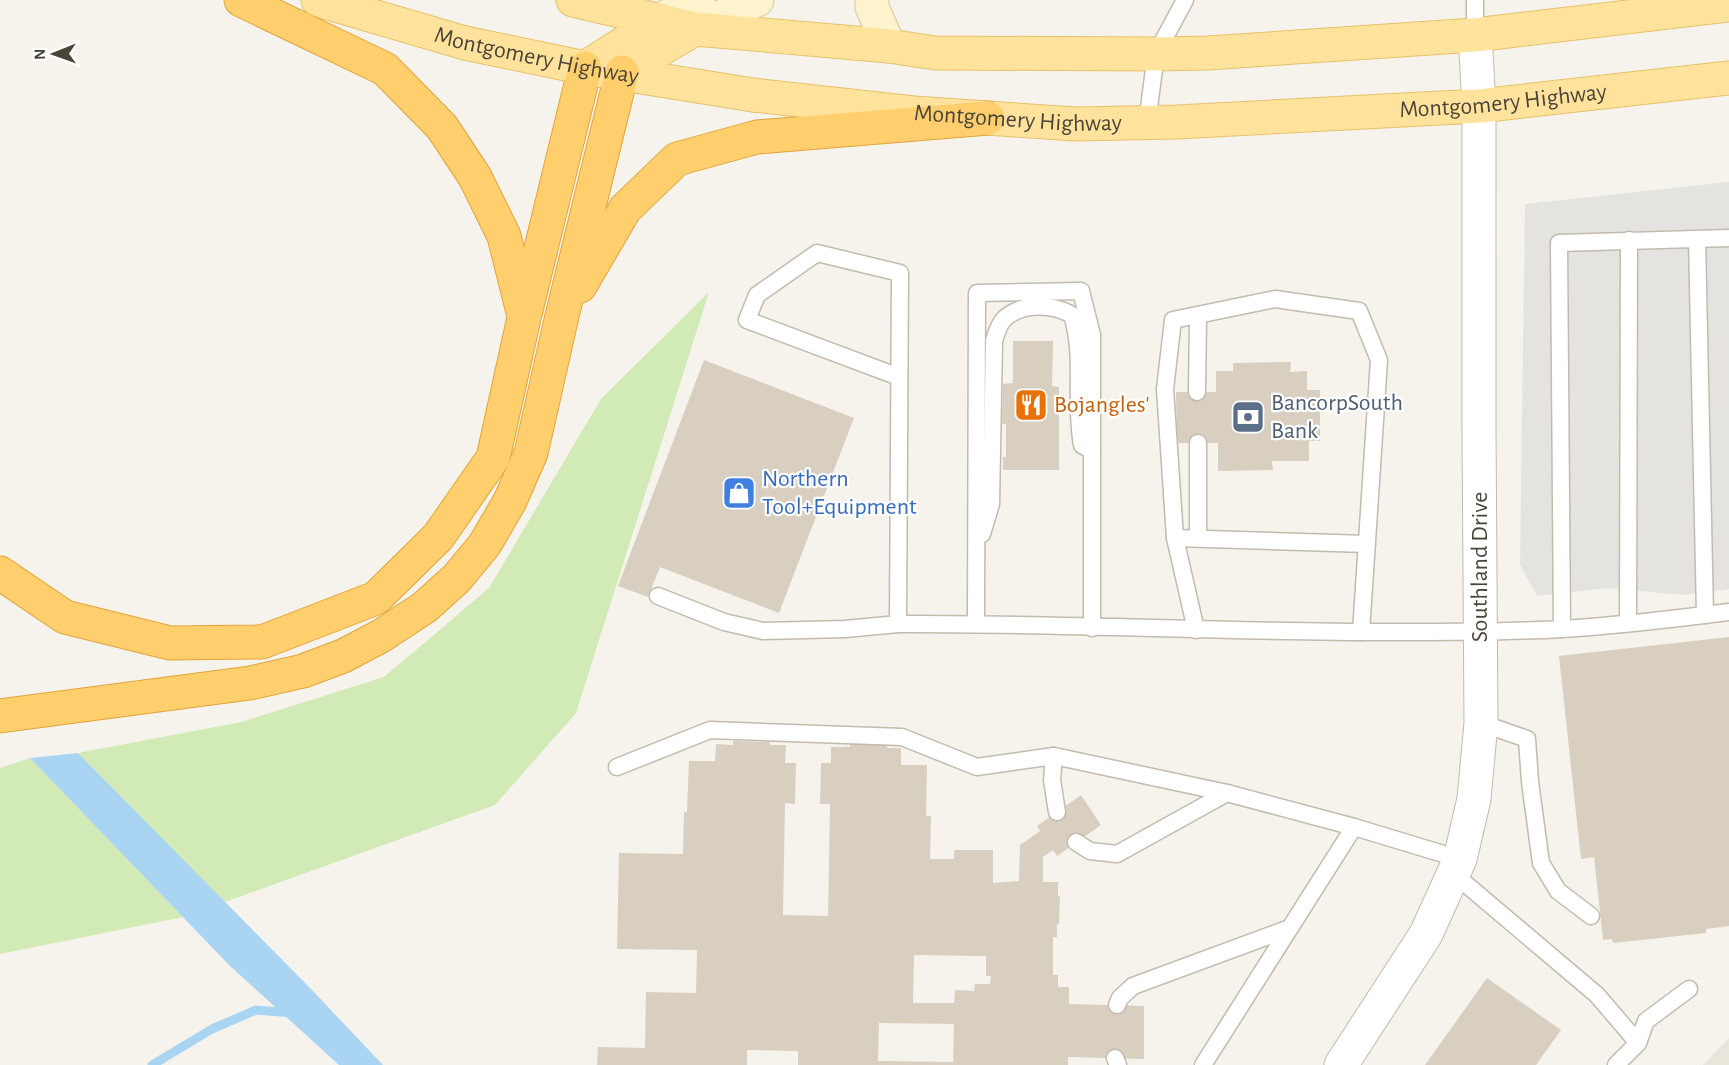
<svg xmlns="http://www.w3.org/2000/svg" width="1729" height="1065" font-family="'Alegreya Sans',sans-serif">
<rect width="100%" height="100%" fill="#f6f3ec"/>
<path fill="#eae5da" d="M1729 1038V1065H1703Z"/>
<g fill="#d2eab5">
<path d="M709 292 576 713 495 805 225 902 78 753 241 722 384 677 489 588 601 399Z"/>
<path d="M30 758 183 917 0 954V768Z"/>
</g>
<path fill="#e5e3e0" d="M1729 182V589L1683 595 1608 588 1537 596 1520 565 1525 204Z"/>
<path fill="#a9d4f2" d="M78 753 311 989 383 1065H339L229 965 30 758Z"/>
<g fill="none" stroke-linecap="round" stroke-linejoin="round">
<path stroke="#a9d4f2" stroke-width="9" d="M152 1065 212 1029 256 1010 292 1013"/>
</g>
<g fill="#d8cfc1" fill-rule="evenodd">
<path d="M1013 341H1053L1052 386 1059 387V470H1003V457H1006V424H1002L1003 384 1013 383Z"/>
<path d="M704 360 854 418 779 613 660 567 648 597 618 586Z"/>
<path d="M1291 362 1290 372 1307 371V390H1320V441H1309V461H1272L1273 470 1218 471V443H1177L1176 392H1216V371H1233V363Z"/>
<path d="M1729 637V926L1706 929V933L1613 943 1612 939 1603 940 1594 857 1581 859 1559 656Z"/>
<path d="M733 741 770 742V745H786L785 763H796L795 804 785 803 783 915 828 916 830 804H820L821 763H831V747H850V744H887V748H901V765H927L926 816H931L930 859H954V850H993V883L1019 881 1020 845 1040 831 1037 826 1081 795 1101 825 1057 856 1053 850 1043 857V882H1058V896H1060L1059 924H1057V937H1053V975H1058V987H1069V1004L1144 1006V1059L1068 1057V1065H798V1051L747 1050V1065H597L598 1047 645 1048 646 992 696 993 697 950 617 949 619 853 683 854 684 812H687L689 761H715L716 744 733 745ZM914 955 986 956V976H991L990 984H975L974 991 955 990 954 1003H913ZM879 1023 954 1024 953 1062 878 1061Z"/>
<path d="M1487 978 1561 1030 1536 1065H1425Z"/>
</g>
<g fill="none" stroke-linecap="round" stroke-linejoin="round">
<g stroke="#c2bbae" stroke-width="19">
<g id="lane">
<path d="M1475 0V35"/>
<path d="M1147 123 1156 54 1185 0"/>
<path d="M1697 239 1705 615"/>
<path d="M899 377 747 320 757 295 817 253 900 273 898 624C1068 623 1238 633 1407 632 1459 632 1510 632 1562 629 1618 626 1674 619 1729 612"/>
<path d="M1197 392 1198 315"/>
<path d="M982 534 991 504 994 341C996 334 999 324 1004 319 1022 302 1053 304 1072 315 1085 356 1074 402 1082 445L1092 451"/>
<path d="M1175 538 1367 544"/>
<path d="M1198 538V443"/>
<path d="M658 596 724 622 763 631 845 629 898 624"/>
<path d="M1628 623 1629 240"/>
<path d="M976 624 977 293 1081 291 1092 335V628"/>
<path d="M1562 629 1559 243 1729 238"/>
<path d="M1196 630 1175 538 1165 389 1173 320 1275 299 1359 311 1379 360 1361 632"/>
<path d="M1481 723 1527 739 1530 782 1541 863 1558 891 1591 916"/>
<path d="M1054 756 1052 780 1057 812"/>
<path d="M617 767 710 730 902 737 977 767 1054 756 1227 793 1354 827 1460 859"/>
<path d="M1076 842 1090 851 1117 854 1227 793"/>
<path d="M1454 874 1597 995 1638 1043 1616 1065"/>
<path d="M1117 1005 1120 998 1133 986 1290 928"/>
<path d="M1638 1043 1646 1021 1689 989"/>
<path d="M1115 1058 1118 1065"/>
<path d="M1203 1065 1354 827"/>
</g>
</g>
<g stroke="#c2bbae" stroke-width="35">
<path id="street" d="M1341 1065 1426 934 1460 859 1474 799 1481 723 1479 429V106L1475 35"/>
</g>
<g stroke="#d6c79b" stroke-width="35">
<g id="secondary">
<path d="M872 0V7L889 46"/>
<path d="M660 20 698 0"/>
<path d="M695 29 757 0"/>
</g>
</g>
<g stroke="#e6c16a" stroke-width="35">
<g id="primary">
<path id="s1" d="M318 0 465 43 585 68 753 95 914 113 1075 124 1177 122 1479 106 1729 78"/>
<path d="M573 0 695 29 889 46 935 53 1156 54 1208 53 1475 35 1729 5"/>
<path d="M585 68 660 20"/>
<path d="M622 72 695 29"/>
</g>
</g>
<g stroke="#e0a43c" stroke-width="35">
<g id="highway">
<path d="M241 0 385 69 442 127 475 177 504 236 523 312"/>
<path d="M580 286 625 209 677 159 757 137 988 118"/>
<path d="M0 573 65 617 170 643 262 642 376 598 438 537 493 458 524 318 585 68"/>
<path d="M0 716 250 683 303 671 343 656 381 636 425 607 457 578 485 544 510 501 531 453 562 316 622 72"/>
</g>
</g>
<use href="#lane" stroke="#fff" stroke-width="16"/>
<use href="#street" stroke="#fff" stroke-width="33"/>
<use href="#secondary" stroke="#fff3cd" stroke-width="33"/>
<use href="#primary" stroke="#ffe39c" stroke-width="33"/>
<use href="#highway" stroke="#ffcf6e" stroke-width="33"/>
</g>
<defs>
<g id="restaurant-square" transform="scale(1.725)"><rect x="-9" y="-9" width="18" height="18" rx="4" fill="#e8710a" stroke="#fff"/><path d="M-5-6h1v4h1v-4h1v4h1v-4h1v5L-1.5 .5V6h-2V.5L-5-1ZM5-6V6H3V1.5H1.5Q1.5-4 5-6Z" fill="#fff"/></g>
<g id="bank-square" transform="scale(1.725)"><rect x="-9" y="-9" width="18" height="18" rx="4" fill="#5c6f8a" stroke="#fff"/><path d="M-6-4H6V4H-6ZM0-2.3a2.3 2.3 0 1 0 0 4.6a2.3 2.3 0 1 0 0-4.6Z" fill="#fff"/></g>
<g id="shop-square" transform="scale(1.725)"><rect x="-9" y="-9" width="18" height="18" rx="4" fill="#3f7fe0" stroke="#fff"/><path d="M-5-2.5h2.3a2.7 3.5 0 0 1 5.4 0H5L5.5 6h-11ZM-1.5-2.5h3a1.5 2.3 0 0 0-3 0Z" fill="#fff"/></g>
</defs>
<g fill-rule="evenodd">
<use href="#restaurant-square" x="1031" y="405"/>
<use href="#bank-square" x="1248" y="417"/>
<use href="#shop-square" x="739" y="493"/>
</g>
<g text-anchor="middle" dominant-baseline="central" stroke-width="4.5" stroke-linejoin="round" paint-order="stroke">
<g font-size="24" fill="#4b4439" stroke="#fff">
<text stroke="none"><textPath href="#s1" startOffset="226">Montgomery Highway</textPath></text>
<text stroke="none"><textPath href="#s1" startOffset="1198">Montgomery Highway</textPath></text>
<text stroke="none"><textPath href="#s1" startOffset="712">Montgomery Highway</textPath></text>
<text transform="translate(1480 567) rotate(-90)">Southland Drive</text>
</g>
<g font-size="24" fill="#4e5e75" stroke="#fff" text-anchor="start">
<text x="1271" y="403">BancorpSouth<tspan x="1271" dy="28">Bank</tspan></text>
</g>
<g font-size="24" fill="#c56008" stroke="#fff" text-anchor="start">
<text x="1054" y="405">Bojangles'</text>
</g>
<g font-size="24" fill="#366cbe" stroke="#fff" text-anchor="start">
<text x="762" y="479">Northern<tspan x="762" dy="28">Tool+Equipment</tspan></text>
</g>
</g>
<g transform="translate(54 54) rotate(269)" stroke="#ffffff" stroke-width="4.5" paint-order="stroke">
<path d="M0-4.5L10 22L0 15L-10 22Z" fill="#4b4439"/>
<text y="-9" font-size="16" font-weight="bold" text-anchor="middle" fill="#4b4439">N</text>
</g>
</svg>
